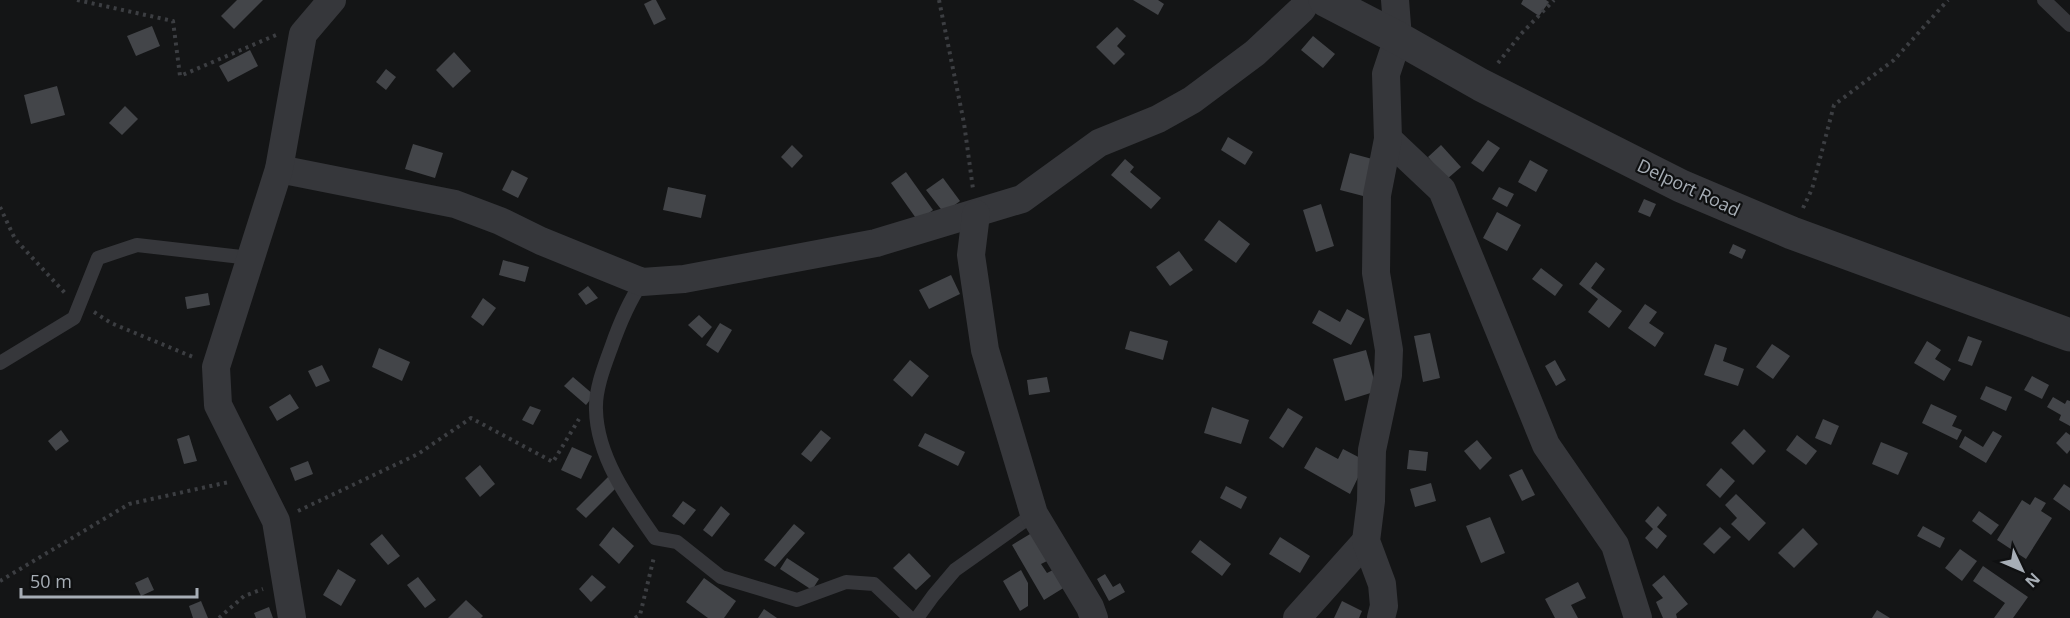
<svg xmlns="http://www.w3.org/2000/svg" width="2070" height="618" font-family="'Open Sans',sans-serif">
<rect width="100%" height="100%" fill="#141516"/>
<g fill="#434549">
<path d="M237 0H263L234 29 221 16Z"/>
<path d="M652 0H656L666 19 654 25 644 4Z"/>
<path d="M1133 0H1158L1164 4 1158 15Z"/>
<path d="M1523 0H1546L1549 2 1539 16 1521 4Z"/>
<path d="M152 26 160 46 136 56 127 36Z"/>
<path d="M1117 27 1126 36 1117 46 1125 54 1114 65 1096 47Z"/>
<path d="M1313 36 1335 54 1323 68 1301 50Z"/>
<path d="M250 50 258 66 228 82 219 66Z"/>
<path d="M454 52 471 71 453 88 436 70Z"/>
<path d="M386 69 396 77 386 90 376 82Z"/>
<path d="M57 86 65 115 31 124 24 95Z"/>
<path d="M125 106 138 119 122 135 109 123Z"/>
<path d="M1228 137 1253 152 1245 165 1221 150Z"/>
<path d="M1488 140 1500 148 1483 172 1471 163Z"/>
<path d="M413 144 443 153 435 178 405 169Z"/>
<path d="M792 145 803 156 792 168 781 157Z"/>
<path d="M1441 145 1461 167 1447 179 1428 157Z"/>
<path d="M1350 153 1376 160 1367 197 1340 190Z"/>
<path d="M1125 159 1134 167 1130 172 1161 198 1151 209 1111 175Z"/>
<path d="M1530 160 1548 170 1536 192 1518 182Z"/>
<path d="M512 170 528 178 518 198 502 190Z"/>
<path d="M906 172 933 210 918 221 891 183Z"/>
<path d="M943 178 960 201 944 213 926 190Z"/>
<path d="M668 187 706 195 701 218 663 210Z"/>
<path d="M1499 187 1514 194 1507 207 1492 199Z"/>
<path d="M1644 199 1656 204 1650 217 1638 212Z"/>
<path d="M1321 204 1334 246 1316 252 1303 210Z"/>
<path d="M1497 212 1521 225 1507 251 1483 238Z"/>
<path d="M1219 220 1250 244 1236 263 1204 240Z"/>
<path d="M1733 244 1746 250 1742 259 1729 253Z"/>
<path d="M1179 251 1193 270 1170 286 1156 267Z"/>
<path d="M503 260 529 267 525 282 499 275Z"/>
<path d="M1596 262 1605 269 1591 288 1622 311 1609 328 1588 312 1598 299 1579 284Z"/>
<path d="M1541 268 1563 285 1555 296 1532 279Z"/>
<path d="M951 275 960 294 929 309 919 290Z"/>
<path d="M588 286 598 298 586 305 578 294Z"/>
<path d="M208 293 210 305 187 309 185 297Z"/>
<path d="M483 298 496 308 483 326 471 317Z"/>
<path d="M1645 304 1657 312 1649 323 1664 333 1655 347 1628 328Z"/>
<path d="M1347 309 1365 319 1351 345 1312 323 1319 310 1340 322Z"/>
<path d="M699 315 712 327 702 338 688 325Z"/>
<path d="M720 323 732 330 718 353 706 345Z"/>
<path d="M1130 331 1168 341 1163 360 1125 349Z"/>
<path d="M1430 333 1440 378 1423 382 1414 336Z"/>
<path d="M1968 336 1982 341 1972 366 1958 361Z"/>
<path d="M1927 341 1941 350 1935 359 1951 369 1944 381 1914 363Z"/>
<path d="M1715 344 1727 348 1723 361 1744 369 1738 386 1704 375Z"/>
<path d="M1772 344 1790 356 1773 379 1756 367Z"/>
<path d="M379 348 410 362 402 381 372 367Z"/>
<path d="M1366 350 1377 391 1345 401 1333 359Z"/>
<path d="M910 360 929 376 912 397 893 380Z"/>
<path d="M1555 360 1566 380 1556 386 1545 366Z"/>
<path d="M322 365 330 381 316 387 308 371Z"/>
<path d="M2032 376 2049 385 2042 399 2024 390Z"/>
<path d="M573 377 594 395 586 405 564 386Z"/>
<path d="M1047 377 1050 392 1029 395 1027 380Z"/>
<path d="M1986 386 2012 397 2006 411 1980 399Z"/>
<path d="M290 394 299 408 277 421 269 407Z"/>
<path d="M2053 397 2065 404 2067 400 2070 401V426L2059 420 2061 415 2047 407Z"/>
<path d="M1931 404 1957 416 1952 426 1962 430 1957 440 1922 423Z"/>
<path d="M530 406 541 410 533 425 522 420Z"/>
<path d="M1212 407 1249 420 1241 444 1204 433Z"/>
<path d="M1288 408 1303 417 1283 448 1269 438Z"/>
<path d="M1823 419 1839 426 1831 445 1815 438Z"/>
<path d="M1744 429 1766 451 1753 465 1731 443Z"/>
<path d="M61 430 69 441 56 451 48 441Z"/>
<path d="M821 430 831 438 811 462 801 454Z"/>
<path d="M1993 431 2002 436 1986 463 1959 447 1965 436 1983 447Z"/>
<path d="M2066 432 2070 435V450L2067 454 2056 443Z"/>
<path d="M925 433 965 452 958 466 918 446Z"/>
<path d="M189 435 197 461 184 464 177 439Z"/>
<path d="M1797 435 1817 451 1806 465 1786 450Z"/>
<path d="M1477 440 1492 458 1480 470 1464 451Z"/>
<path d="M1881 442 1908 453 1898 475 1872 464Z"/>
<path d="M572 447 592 456 581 479 561 470Z"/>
<path d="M1316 447 1338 459 1343 449 1366 461 1350 494 1304 468Z"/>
<path d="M1409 450 1428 452 1426 471 1407 469Z"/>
<path d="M308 461 313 474 295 481 290 468Z"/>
<path d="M480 465 495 484 480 497 465 478Z"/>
<path d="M1721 468 1735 481 1720 498 1706 485Z"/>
<path d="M1522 469 1535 495 1522 501 1509 475Z"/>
<path d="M608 477 618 486 586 518 576 509Z"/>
<path d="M1431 483 1436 501 1415 507 1410 489Z"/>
<path d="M2064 484 2070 488V511L2053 499Z"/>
<path d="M1226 486 1247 497 1241 509 1220 498Z"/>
<path d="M1736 494 1766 523 1749 541 1731 524 1737 518 1725 505Z"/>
<path d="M2035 497 2046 503 2041 511 2052 518 2026 559 1997 540 2022 500 2030 505Z"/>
<path d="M683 501 696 510 684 525 672 516Z"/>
<path d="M721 506 730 514 712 537 703 530Z"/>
<path d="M1658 506 1667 515 1657 527 1667 536 1657 549 1645 538 1653 529 1645 521Z"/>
<path d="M1979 511 1999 525 1991 535 1972 521Z"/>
<path d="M1490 517 1505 553 1481 563 1466 526Z"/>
<path d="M794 524 805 533 775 567 764 560Z"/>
<path d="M1923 526 1945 538 1940 548 1917 536Z"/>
<path d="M613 527 634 546 619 564 599 545Z"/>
<path d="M1720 527 1731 537 1714 554 1703 544Z"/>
<path d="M1803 528 1818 544 1794 568 1778 553Z"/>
<path d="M1035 531 1051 559 1041 564 1047 573 1055 569 1065 587 1044 600 1012 545Z"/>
<path d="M382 534 400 556 388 565 370 544Z"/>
<path d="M1280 537 1310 556 1300 573 1269 554Z"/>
<path d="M1200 540 1231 564 1222 576 1191 552Z"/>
<path d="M1960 549 1977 561 1962 581 1945 568Z"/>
<path d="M909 553 931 576 916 590 893 568Z"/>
<path d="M787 558 819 579 812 590 780 569Z"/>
<path d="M1983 566 2028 597 2013 618H1994L2005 603 1973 581Z"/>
<path d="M338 569 356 580 341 606 323 595Z"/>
<path d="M1021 570 1028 583V606L1020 611 1003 581Z"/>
<path d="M1105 574 1113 587 1120 583 1125 592 1109 601 1097 579Z"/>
<path d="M592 575 606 587 591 602 579 589Z"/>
<path d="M1664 575 1688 604 1676 614 1677 618H1663L1656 602 1663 598 1652 585Z"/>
<path d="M148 577 154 590 141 596 135 583Z"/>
<path d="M418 577 436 600 425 608 407 585Z"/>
<path d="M704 578 736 601 724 618H708L686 602Z"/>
<path d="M1578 582 1586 598 1571 605 1578 618H1555L1545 599Z"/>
<path d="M466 600 483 616 481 618H448Z"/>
<path d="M201 601 208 618H193L189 606Z"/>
<path d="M1342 601 1362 611 1359 618H1334Z"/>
<path d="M269 607 273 618H256L254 613Z"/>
<path d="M764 609 777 618H758Z"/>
<path d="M1877 610 1890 618H1872Z"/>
</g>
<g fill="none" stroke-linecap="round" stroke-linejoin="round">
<g stroke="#3c3e42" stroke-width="4" stroke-dasharray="3 4.5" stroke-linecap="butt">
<path d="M77 0 173 21 180 76 276 35"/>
<path d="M939 0 964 123 973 189"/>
<path d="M1498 63 1521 34 1554 0"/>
<path d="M0 207 15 239 65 293"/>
<path d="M1803 208 1812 189 1834 105 1894 60 1948 0"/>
<path d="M94 312 111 323 193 357"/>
<path d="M298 511 418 454 471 418 553 462 579 419"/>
<path d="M0 581 129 504 229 482"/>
<path d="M219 618 244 596 263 589"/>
<path d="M635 618 640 615 654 557"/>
</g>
<g stroke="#36373b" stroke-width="14">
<path d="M2044 0 2070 25"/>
<path d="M642 282C628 303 619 325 611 348 604 367 595 390 596 410 597 457 629 501 655 538L677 542 721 577 797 600 846 582 874 584 910 618"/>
<path d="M0 363 74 318 98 258 137 245 250 258"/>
<path d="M917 618 933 596 955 570 1034 514"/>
</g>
<g stroke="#36373b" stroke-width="28">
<path d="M1388 139 1442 190 1546 445 1615 545 1638 618"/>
<path d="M279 169 455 204 500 221 541 241 642 282 684 279 876 243 1022 199 1099 143 1158 119 1192 100 1255 53 1302 9 1307 0"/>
<path d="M976 214 971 255 985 350 1034 514 1090 607 1094 618"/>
<path d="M292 618 276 521 218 405 216 367 279 169 303 34 332 0"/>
<path d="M1297 618 1366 541"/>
<path d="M1381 618 1384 606 1382 584 1366 541 1371 501 1372 450 1388 375 1389 350 1376 273 1377 195 1388 139 1386 74 1398 38 1395 0"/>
</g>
<path stroke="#36373b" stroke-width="33" d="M1325 0 1398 38 1481 85 1681 186 1792 233 2070 335"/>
</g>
<g text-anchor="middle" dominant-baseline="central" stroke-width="4.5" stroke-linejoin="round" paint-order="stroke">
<g font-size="18" fill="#a7aeb6" stroke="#0f1011">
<text transform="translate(1689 187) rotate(25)">Delport Road</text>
</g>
</g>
<g transform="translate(2022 570) rotate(134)" stroke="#0f1011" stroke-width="4.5" paint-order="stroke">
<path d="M0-4.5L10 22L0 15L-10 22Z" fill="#a7aeb6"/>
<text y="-9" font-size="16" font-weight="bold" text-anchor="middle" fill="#a7aeb6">N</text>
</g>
<path d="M21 588v9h176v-9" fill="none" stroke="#a7aeb6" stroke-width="3"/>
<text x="30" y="588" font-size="18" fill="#a7aeb6" stroke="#0f1011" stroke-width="4.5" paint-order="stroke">50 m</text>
</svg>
